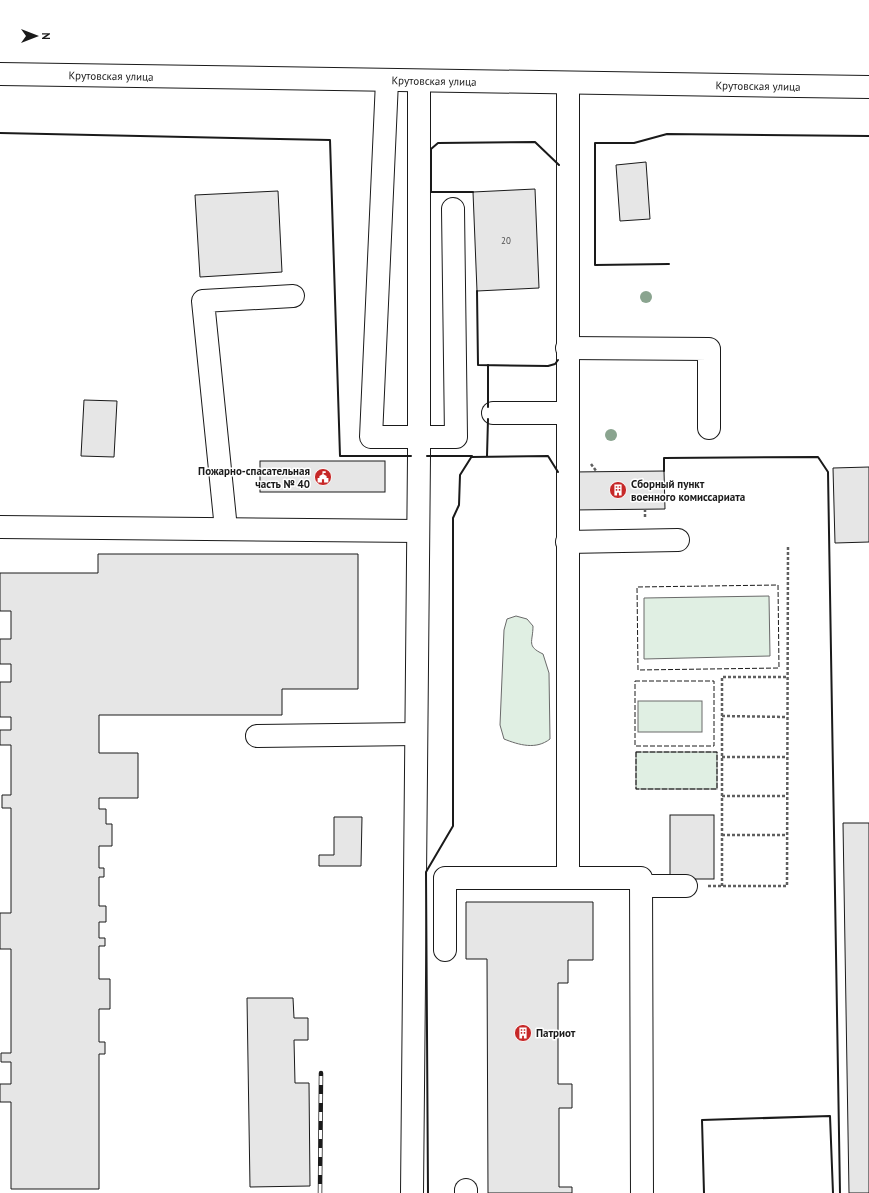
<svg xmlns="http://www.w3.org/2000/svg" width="869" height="1193" font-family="'PT Sans',sans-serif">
<rect width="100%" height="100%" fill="#fff"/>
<g fill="#e0efe3" stroke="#6a6a6a">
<path d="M769 596 770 656 644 659V598Z"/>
<path d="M516 616 527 619 533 626C533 642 526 646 543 654L549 673 550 739C536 750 519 745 504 739L500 725 504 630 507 619Z"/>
<rect x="638" y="701" width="64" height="31"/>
<rect x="636" y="752" width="81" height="37"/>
</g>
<g fill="#e6e6e6" stroke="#1a1a1a">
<path d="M646 162 650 219 620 221 616 165Z"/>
<path d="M535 189 539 288 477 291 473 192Z"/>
<path d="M278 191 282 272 200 277 195 195Z"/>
<path d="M84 400 117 401 114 457 81 456Z"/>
<rect x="260" y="461" width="125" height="31"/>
<path d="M869 467V542L835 543 833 468Z"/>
<path d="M664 471 665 509 572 510V472Z"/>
<path d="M98 554H358V689H282V715H99V753H138V798H99V809H106V824H112V846H99V868H104V877H99V906H106V922H99V938H105V946H99V979H110V1009H99V1042H105V1054H99V1189H11V1102H0V1084H11V1062H1V1053H11V949H0V913H11V808H2V795H11V745H0V730H11V717H0V682H11V664H0V639H11V611H0V573H98Z"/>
<rect x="670" y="815" width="44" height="64"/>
<path d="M334 817H362L361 866H319V855H334Z"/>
<path d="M843 823H869V1193H849Z"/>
<path d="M466 902H593V960H568V983H558V1084H572V1108H559V1187H572V1193H488L487 959H466Z"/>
<path d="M247 998H293L294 1018H308V1040H294L295 1083H309L310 1186 250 1187Z"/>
</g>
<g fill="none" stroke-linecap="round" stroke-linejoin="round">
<g stroke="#1a1a1a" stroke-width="24">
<g id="minor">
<path d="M0 74 869 87"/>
<path d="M387 81 371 437H456L453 209"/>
<path d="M568 84V878H641L642 1193"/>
<path d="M567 348 709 349V428"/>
<path d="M493 413H567"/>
<path d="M0 527 418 531"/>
<path d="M226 529 203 301 293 296"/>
<path d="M567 542 678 540"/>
<path d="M257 736 416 734"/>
<path d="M641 886H686"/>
<path d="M445 950V878H568"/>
<path d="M466 1190V1193"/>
<path d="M412 1193 419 456V81"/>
</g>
</g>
<g stroke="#5f5f5f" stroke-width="2.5" stroke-dasharray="3 2" stroke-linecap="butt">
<path d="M591 464 597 472"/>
<path d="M645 509V519"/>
<path d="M722 716 787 717"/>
<path d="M722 757H787"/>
<path d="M722 796H787"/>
<path d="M722 835H787"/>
<path d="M708 886H787L788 546"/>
<path d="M722 886V677H788"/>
</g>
<use href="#minor" stroke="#fff" stroke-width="22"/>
<g stroke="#1a1a1a" stroke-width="4.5">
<path id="rail" d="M320 1193 321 1073"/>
</g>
<use href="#rail" stroke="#fff" stroke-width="3" stroke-dasharray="9" stroke-linecap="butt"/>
<g stroke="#1a1a1a" stroke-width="1" stroke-dasharray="5 2" stroke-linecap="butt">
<path d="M778 585 779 668 638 670 637 587Z"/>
<rect x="635" y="681" width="79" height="65"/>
<rect x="636" y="752" width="81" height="37"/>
</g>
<g stroke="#1a1a1a" stroke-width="2">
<path d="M0 133 330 140 340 456H411"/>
<path d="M473 192H431V149L438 143 535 142 559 165"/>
<path d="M669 264 595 265V143H634L667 134 869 136"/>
<path d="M477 291 478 365 548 366 555 364 558 360"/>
<path d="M488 407V365"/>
<path d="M427 456H472L460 475 459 505 453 518V826L426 872 428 1193"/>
<path d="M487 456 488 419"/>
<path d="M471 457 548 456 558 472"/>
<path d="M664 471V458L818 457 828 472 840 1193"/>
<path d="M704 1193 702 1120 830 1116 833 1193"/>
</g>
</g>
<g fill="#8aa48f">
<circle cx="646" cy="297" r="6"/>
<circle cx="611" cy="435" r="6"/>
</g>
<defs>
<g id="civic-disc" transform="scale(0.9)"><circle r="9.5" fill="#c62828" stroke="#fff"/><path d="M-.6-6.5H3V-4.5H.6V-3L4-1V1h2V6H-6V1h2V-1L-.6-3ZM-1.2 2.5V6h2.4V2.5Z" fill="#fff"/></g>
<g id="building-disc" transform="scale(0.9)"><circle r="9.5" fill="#c62828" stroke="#fff"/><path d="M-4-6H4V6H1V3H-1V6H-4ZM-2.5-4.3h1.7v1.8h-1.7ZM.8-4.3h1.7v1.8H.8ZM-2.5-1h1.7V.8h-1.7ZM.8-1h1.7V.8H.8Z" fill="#fff"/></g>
</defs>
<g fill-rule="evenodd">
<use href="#civic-disc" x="323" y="477"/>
<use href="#building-disc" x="618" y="490"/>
<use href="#building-disc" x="523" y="1033"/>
</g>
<g text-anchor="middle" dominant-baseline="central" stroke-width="3" stroke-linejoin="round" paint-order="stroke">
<g font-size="9" fill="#4d4d4d">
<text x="506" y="240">20</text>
</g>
<g font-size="11" fill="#1a1a1a" stroke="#fff">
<text transform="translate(111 76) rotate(1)">Крутовская улица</text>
<text transform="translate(434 81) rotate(1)">Крутовская улица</text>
<text transform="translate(758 86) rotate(1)">Крутовская улица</text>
</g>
<g font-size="11" font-weight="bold" fill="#1a1a1a" stroke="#fff" text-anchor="start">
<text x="310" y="471" text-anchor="end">Пожарно-спасательная<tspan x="310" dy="13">часть № 40</tspan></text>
<text x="631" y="484">Сборный пункт<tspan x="631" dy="13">военного комиссариата</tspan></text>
<text x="536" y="1033">Патриот</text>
</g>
</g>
<g transform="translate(36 36) rotate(90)" stroke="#ffffff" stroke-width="3" paint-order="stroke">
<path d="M0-3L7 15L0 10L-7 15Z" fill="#1a1a1a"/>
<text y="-6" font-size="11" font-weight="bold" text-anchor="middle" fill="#1a1a1a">N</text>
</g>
</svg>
